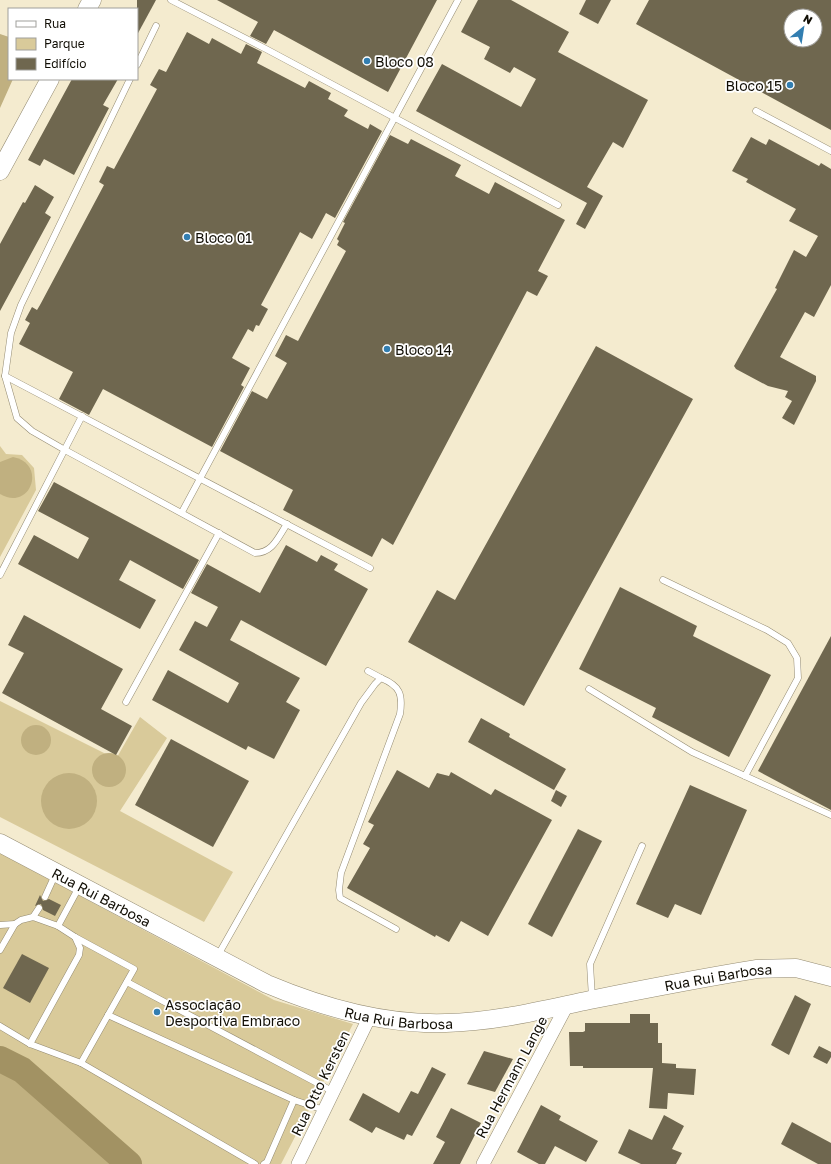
<svg xmlns="http://www.w3.org/2000/svg" width="831" height="1164" font-family="'Golos Text',sans-serif">
<rect width="100%" height="100%" fill="#f4ebcf"/>
<g fill="#d9ca9a">
<path d="M0 446 6 454 22 455 34 468 36 490 0 557Z"/>
<path d="M0 701 116 759 140 717 167 738 120 811 233 872 204 922 0 817Z"/>
<path d="M0 853 274 1000 353 1024 281 1164H0Z"/>
</g>
<g fill="#c0b080">
<path d="M0 34 9 37V79H13L0 108Z"/>
<path d="M13 457C48 464 30 512 0 494V462Z"/>
<circle cx="36" cy="740" r="15"/>
<circle cx="109" cy="770" r="17"/>
<circle cx="69" cy="801" r="28"/>
<path d="M0 1068 21 1075 115 1164H0Z"/>
</g>
<g fill="none" stroke-linecap="round" stroke-linejoin="round">
<path stroke="#a29263" stroke-width="26" d="M0 1059 22 1070 129 1164"/>
</g>
<g fill="#6f674f" fill-rule="evenodd">
<path d="M137 0H156L137 35Z"/>
<path d="M217 0H437L388 92 274 30 266 44 250 36 258 22Z"/>
<path d="M478 0H511L569 32 558 52 648 100 623 148 613 142 587 187 603 196 585 229 576 224 587 203 416 111 442 64 521 107 536 79 514 67 510 73 484 59 490 47 461 32Z"/>
<path d="M586 0H611L598 24 579 14Z"/>
<path d="M649 0H831V130L636 24ZM791 16H815V40H791Z"/>
<path d="M187 32 209 44 212 38 241 54 246 44 262 52 257 63 305 88 309 81 331 93 328 99 348 110 344 116 368 129 370 124 382 131 335 218 326 213 312 239 300 232 261 305 268 309 259 326 256 325 253 332 248 329 232 358 250 368 241 385 244 387 212 447 103 389 89 415 59 399 73 372 19 344 30 323 25 320 32 307 37 310 40 305 104 185 99 182 107 166 114 169 157 89 150 85 159 69 166 72Z"/>
<path d="M72 79H118L103 105 109 108 74 175 44 159 40 166 28 160Z"/>
<path d="M390 135 408 144 411 139 461 165 455 176 489 194 495 182 565 220 538 271 548 276 537 296 527 291 393 545 382 538 372 557 283 510 293 490 220 451 252 391 267 399 287 363 275 356 286 335 298 341 346 251 337 245 339 241 337 239 345 223 343 222Z"/>
<path d="M751 137 766 145 769 139 819 166 821 163 831 169V285L814 317 805 312 780 357 816 376V381L794 425 782 418 792 401 785 397 788 391 768 386 736 369 734 366 777 289 775 288 794 250 806 257 818 236 789 221 796 209 746 182 748 179 732 171Z"/>
<path d="M35 185 54 197 45 213 51 217 0 311V244L23 202 25 203Z"/>
<path d="M596 346 693 399 524 706 408 642 437 590 455 600Z"/>
<path d="M54 482 199 560 183 589 130 560 119 580 156 600 140 629 18 564 34 535 78 559 89 538 38 511Z"/>
<path d="M286 545 317 562 321 555 338 564 334 570 368 589 326 666 241 620 230 640 300 678 286 702 300 710 274 759 248 746 246 750 152 700 168 670 228 703 239 683 179 650 195 621 207 627 218 607 191 593 207 564 260 593Z"/>
<path d="M620 587 697 626 693 636 771 675 729 757 652 717 656 708 579 669Z"/>
<path d="M24 615 123 669 101 709 132 726 116 755 2 693 24 653 8 645Z"/>
<path d="M831 636V810L758 771Z"/>
<path d="M481 718 510 734 509 737 566 769 554 790 468 742Z"/>
<path d="M171 739 249 781 213 847 135 805Z"/>
<path d="M397 770 429 788 437 773 449 776 451 772 491 795 495 789 552 820 488 936 461 921 449 942 436 935 435 937 347 888 370 848 363 844 374 825 368 822Z"/>
<path d="M690 785 747 810 701 915 675 904 668 918 636 904Z"/>
<path d="M556 790 567 796 561 807 551 801Z"/>
<path d="M578 829 602 841 552 937 528 924Z"/>
<path d="M40 895 43 901 49 899 61 905 55 916 43 910 41 904 35 906Z"/>
<path d="M22 954 49 968 30 1003 3 988Z"/>
<path d="M795 995 811 1004 789 1055 771 1045Z"/>
<path d="M630 1014H650V1023H658V1043H662V1063L676 1064V1068L696 1069 694 1095 668 1093 667 1109 649 1108 653 1068H583V1066H570L569 1032H583L585 1031V1023H630Z"/>
<path d="M819 1046 831 1052V1057L827 1064 813 1057Z"/>
<path d="M484 1051 513 1059 495 1092 467 1084Z"/>
<path d="M432 1067 446 1074 412 1136 407 1134 404 1140 376 1127 372 1133 349 1120 363 1093 399 1113 411 1091 418 1094Z"/>
<path d="M541 1105 561 1116 559 1120 598 1141 586 1162 555 1146 545 1164H539L517 1152Z"/>
<path d="M451 1108 481 1123 460 1164H433L445 1142 436 1137Z"/>
<path d="M664 1115 684 1126 672 1149 682 1153 676 1164H641L618 1153 629 1129 652 1140Z"/>
<path d="M792 1122 831 1143V1164H818L781 1144Z"/>
</g>
<g fill="none" stroke-linecap="round" stroke-linejoin="round">
<g stroke="#948b72" stroke-width="7">
<g id="lane">
<path d="M171 0 266 49 558 205"/>
<path d="M137 65 156 26"/>
<path d="M130 79 21 305 11 333 5 376 17 418 32 431 65 450 255 553C273 553 278 537 287 524"/>
<path d="M756 111 831 151"/>
<path d="M5 376 370 568"/>
<path d="M182 512 458 0"/>
<path d="M0 575 82 416"/>
<path d="M663 580 767 630 788 643 797 658 798 678 745 776"/>
<path d="M368 671 381 678"/>
<path d="M589 689 692 752 831 815"/>
<path d="M126 702 219 533"/>
<path d="M45 897 55 875"/>
<path d="M33 917 39 908"/>
<path d="M0 925 15 924"/>
<path d="M58 926 79 887"/>
<path d="M75 937 134 969 81 1063 255 1164"/>
<path d="M0 950 15 924 21 920 33 917 58 926 75 937 80 948 79 955 30 1044"/>
<path d="M217 957 361 703 375 684 381 678C400 686 403 694 400 714L341 873 339 890 340 898 396 929"/>
<path d="M127 982 334 1092"/>
<path d="M592 998 590 964 642 846"/>
<path d="M108 1015 294 1100"/>
<path d="M0 1026 30 1044 81 1063"/>
<path d="M264 1164 267 1162 294 1100 324 1110"/>
</g>
</g>
<g stroke="#948b72" stroke-width="14">
<g id="street">
<path d="M298 1164 370 1016"/>
<path d="M483 1164 567 1005"/>
</g>
</g>
<g stroke="#948b72" stroke-width="19">
<g id="secondary">
<path d="M87 9 92 0"/>
<path d="M0 171 50 79"/>
<path id="s1" d="M0 843 267 984C324 1008 384 1025 446 1023 495 1022 542 1010 590 1000 645 989 701 978 757 969L796 968 831 977"/>
</g>
</g>
<use href="#lane" stroke="#fff" stroke-width="6"/>
<use href="#street" stroke="#fff" stroke-width="13"/>
<use href="#secondary" stroke="#fff" stroke-width="18"/>
</g>
<g fill="#327eb1" stroke="#fff" stroke-width="1.5">
<circle cx="367" cy="61" r="4"/>
<circle cx="790" cy="85" r="4"/>
<circle cx="187" cy="237" r="4"/>
<circle cx="387" cy="349" r="4"/>
<circle cx="157" cy="1012" r="4"/>
</g>
<g text-anchor="middle" dominant-baseline="central" stroke-width="3.5" stroke-linejoin="round" paint-order="stroke">
<g font-size="14" fill="#110e05" stroke="#fff" text-anchor="start">
<text x="375" y="61">Bloco 08</text>
<text x="782" y="85" text-anchor="end">Bloco 15</text>
<text x="195" y="237">Bloco 01</text>
<text x="395" y="349">Bloco 14</text>
<text x="165" y="1004">Associação<tspan x="165" dy="16">Desportiva Embraco</tspan></text>
</g>
<g font-size="14" fill="#110e05" stroke="#fff">
<text stroke="none"><textPath href="#s1" startOffset="115">Rua Rui Barbosa</textPath></text>
<text stroke="none"><textPath href="#s1" startOffset="763">Rua Rui Barbosa</textPath></text>
<text stroke="none"><textPath href="#s1" startOffset="439">Rua Rui Barbosa</textPath></text>
<text transform="translate(511 1077) rotate(-62)">Rua Hermann Lange</text>
<text transform="translate(320 1083) rotate(-64)">Rua Otto Kersten</text>
</g>
</g>
<rect x="8" y="8" width="130" height="72" fill="#ffffff" stroke="#a09f9b"/>
<rect x="16" y="21" width="20" height="6" fill="#ffffff" stroke="#a09f9b"/>
<text x="44" y="28" font-size="12" fill="#110e05">Rua</text>
<rect x="16" y="38" width="20" height="12" fill="#d9ca9a" stroke="#a09f9b"/>
<text x="44" y="48" font-size="12" fill="#110e05">Parque</text>
<rect x="16" y="58" width="20" height="12" fill="#6f674f" stroke="#a09f9b"/>
<text x="44" y="68" font-size="12" fill="#110e05">Edifício</text>
<g transform="translate(803 28) rotate(30)"><circle r="19" fill="#ffffff" stroke="#a09f9b"/>
<path d="M0-3L7 15L0 10L-7 15Z" fill="#327eb1"/>
<text y="-6" font-size="11" font-weight="bold" text-anchor="middle" fill="#110e05">N</text>
</g>
</svg>
